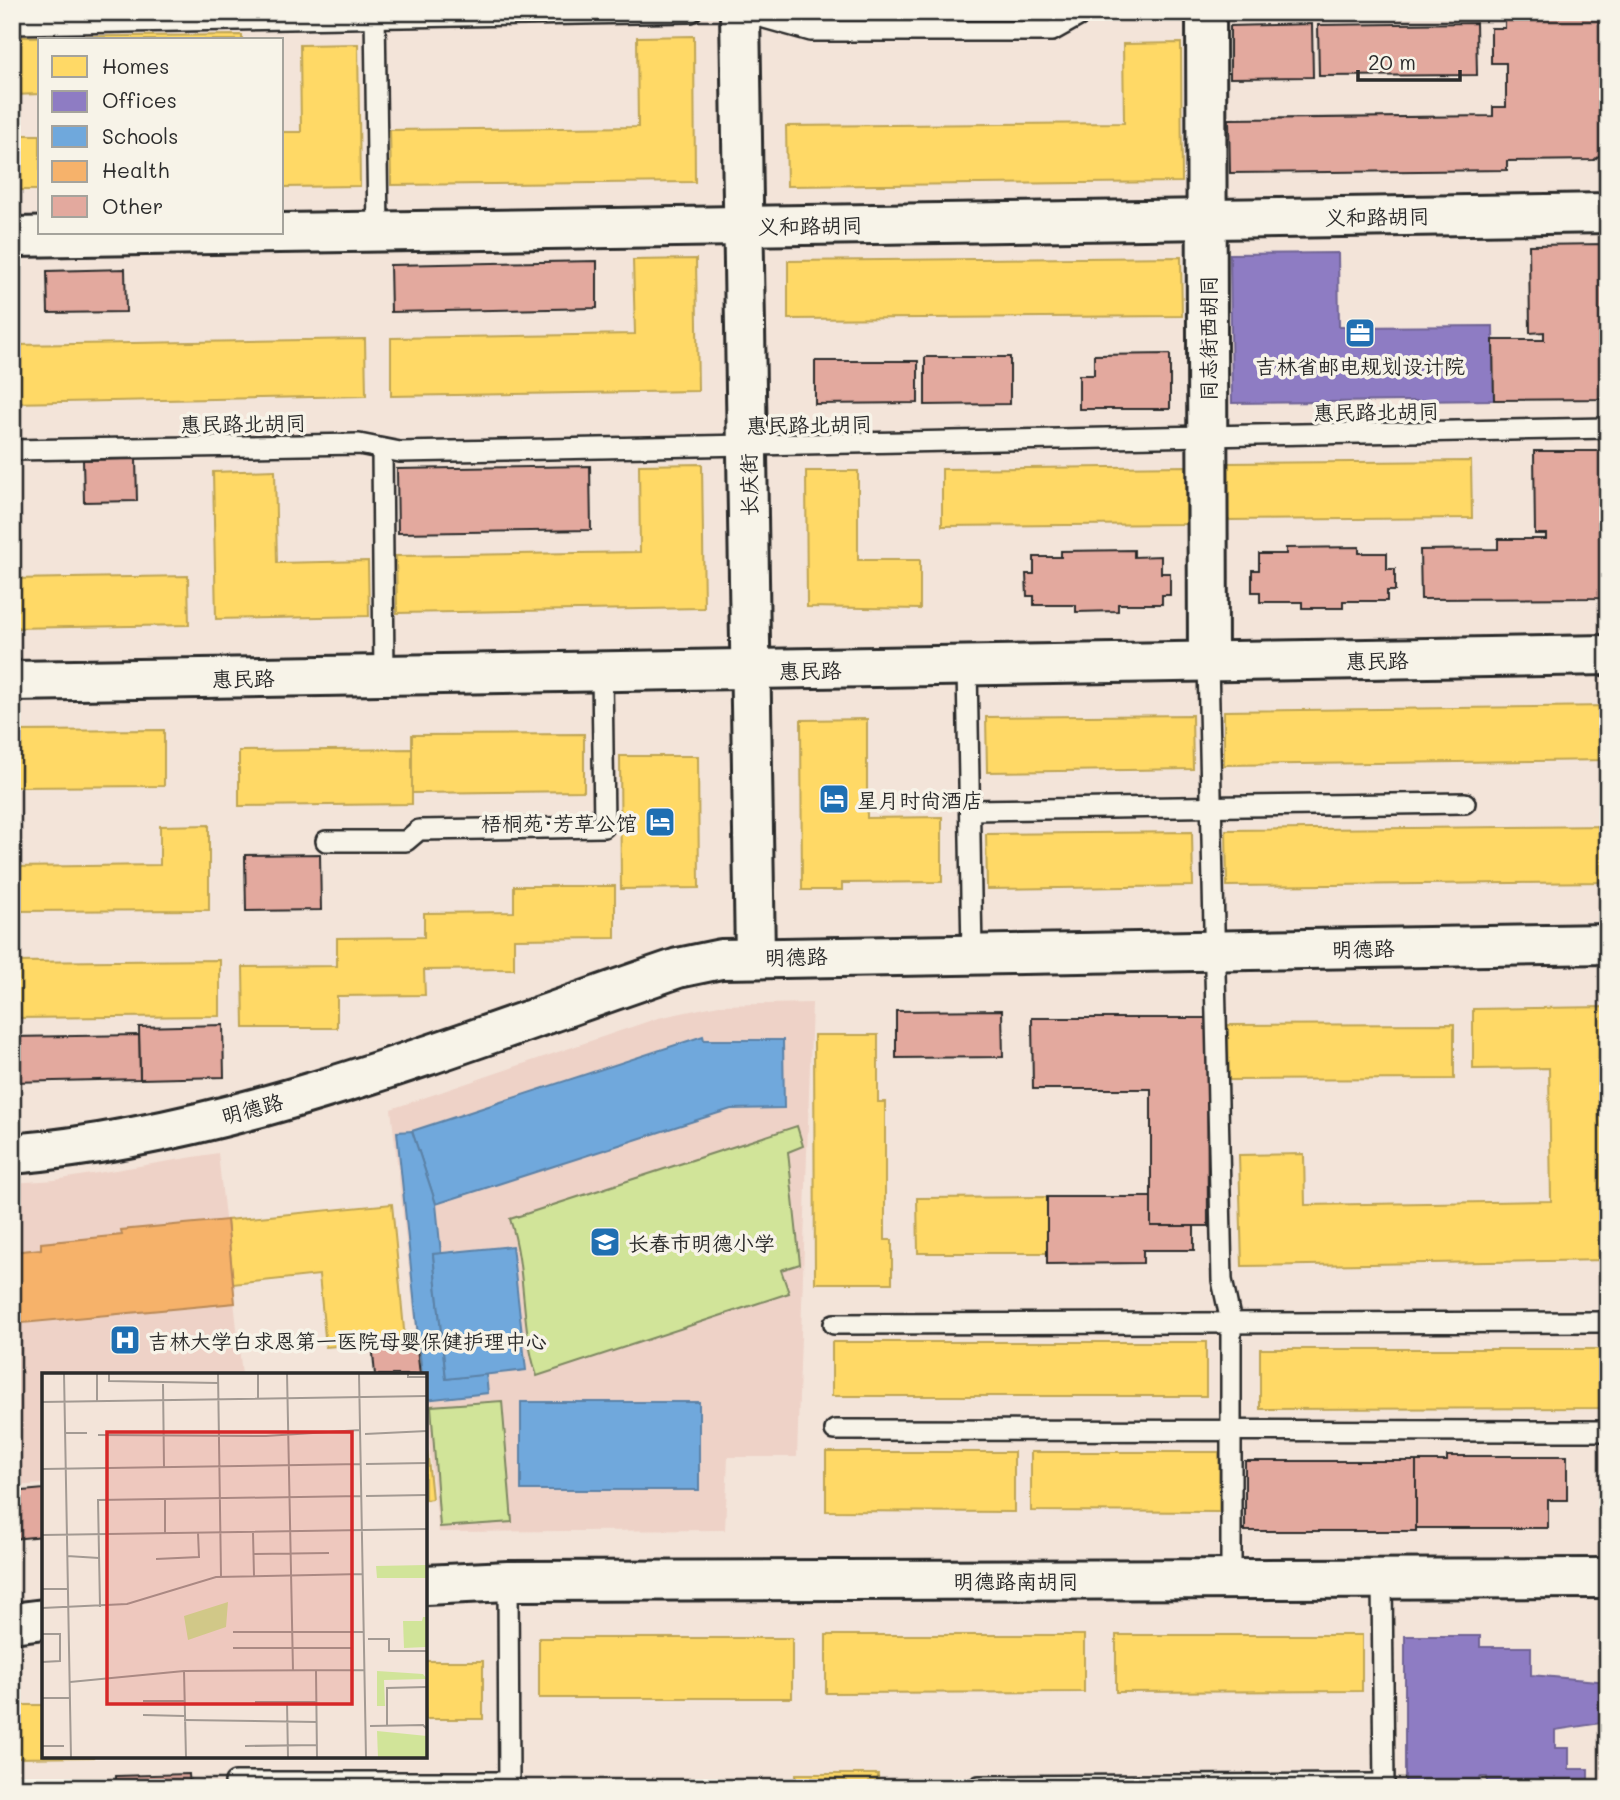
<svg xmlns="http://www.w3.org/2000/svg" width="1620" height="1800" font-family="Mali,'LXGW WenKai TC',sans-serif">
<rect width="100%" height="100%" fill="#f3e4d9"/>
<filter id="ink" filterUnits="userSpaceOnUse"><feTurbulence type="fractalNoise" baseFrequency=".0143" numOctaves="2"/><feDisplacementMap in="SourceGraphic" scale="14" xChannelSelector="R" yChannelSelector="G"/><feConvolveMatrix kernelMatrix="1 2 1 2 8 2 1 2 1" color-interpolation-filters="sRGB"/></filter>
<g filter="url(#ink)">
<g fill="#eed2c7">
<path d="M812 1003 797 1457H728L725 1530 439 1532 425 1410V1375H421L391 1109 658 1018 719 1005Z"/>
<path d="M218 1153 242 1375H44V1484L12 1486V1183L55 1180Z"/>
</g>
<g fill="#d1e499" stroke="#7e8862" stroke-width="2">
<path d="M797 1126 803 1146 788 1152 800 1264 781 1270 789 1293 537 1376C520 1325 527 1270 510 1219Z"/>
<path d="M502 1401 512 1522 440 1527 431 1406Z"/>
</g>
<g fill="#ffd966" stroke="#bfa554" stroke-width="2">
<path d="M242 35V40H40V94L13 95 12 37Z"/>
<path d="M694 36 695 182 391 185 390 130 638 127 637 37Z"/>
<path d="M1181 43 1182 182 787 186 786 126 1124 123 1123 44Z"/>
<path d="M358 44 360 186 282 187V132H301L300 45Z"/>
<rect x="12" y="135" width="28" height="55"/>
<path d="M1181 257 1182 316 788 319V261Z"/>
<path d="M696 259 698 391 391 396V338L635 334 633 260Z"/>
<path d="M12 268H16L17 345 365 339 366 396 12 403Z"/>
<path d="M1471 461 1472 518 1227 520 1226 463Z"/>
<path d="M702 464 704 608 397 613 396 556 640 552 639 465Z"/>
<path d="M1186 466V524L942 526V469Z"/>
<path d="M275 470 277 563 368 561 369 616 216 619 213 472Z"/>
<path d="M806 471H858V560H920V609L807 607Z"/>
<path d="M188 576 189 625 12 628V579Z"/>
<path d="M1608 706V760L1224 765V711Z"/>
<path d="M1192 715 1193 769 987 772 986 717Z"/>
<path d="M867 719V818L942 817V882L842 883V890H802L801 720Z"/>
<path d="M164 730V786L12 787V731Z"/>
<path d="M584 734V791L412 793V735Z"/>
<path d="M412 749V804L239 806V751Z"/>
<path d="M620 756H698L699 888 621 889Z"/>
<path d="M209 825V910L12 911V867L160 865V826Z"/>
<path d="M1608 826V882L1227 886 1226 830Z"/>
<path d="M1192 832 1193 886 987 889 986 834Z"/>
<path d="M514 886H615V938L514 939V969L424 970 425 995 337 996V1028H244L243 967 337 966V938L424 937V913L514 912Z"/>
<path d="M220 960V1016L12 1018V962Z"/>
<path d="M1608 1007V1260L1242 1266 1239 1155 1304 1154 1305 1205 1551 1201 1549 1068 1473 1069V1009Z"/>
<path d="M1454 1024V1079L1229 1080 1228 1025Z"/>
<path d="M814 1035H878V1102H885V1240H892V1283H815Z"/>
<path d="M1047 1197V1253H918L917 1198Z"/>
<path d="M392 1204 405 1340 326 1347 319 1275 233 1284 227 1220Z"/>
<rect x="832" y="1342" width="374" height="54"/>
<path d="M1260 1349H1608V1408L1260 1409Z"/>
<path d="M425 1429 432 1499 425 1500Z"/>
<path d="M826 1452H1014V1512L826 1511Z"/>
<path d="M1031 1452H1219V1512L1031 1511Z"/>
<path d="M826 1635H1084V1692L826 1693Z"/>
<path d="M1116 1635H1362V1691L1116 1692Z"/>
<rect x="539" y="1638" width="253" height="60"/>
<rect x="425" y="1661" width="58" height="58"/>
<path d="M12 1705H44V1756L94 1757 12 1758Z"/>
<rect x="796" y="1774" width="82" height="14"/>
</g>
<g fill="#8e7cc3" stroke="#706495" stroke-width="2">
<path d="M1338 253 1339 327 1493 326 1494 400 1232 403 1230 254Z"/>
<path d="M1405 1636H1480V1647H1531V1675L1608 1682V1722L1555 1730V1748H1569V1769H1588V1786L1608 1788H1487V1777H1480V1788H1405Z"/>
</g>
<g fill="#6fa8dc" stroke="#5b82a7" stroke-width="2">
<path d="M703 1036 704 1040H783L784 1108 731 1109 436 1204 412 1131Z"/>
<path d="M412 1131 436 1204 441 1254H433L446 1379 486 1374 488 1393 425 1400V1375H422L397 1132Z"/>
<path d="M512 1246 526 1370 446 1379 433 1254Z"/>
<rect x="521" y="1402" width="178" height="88"/>
</g>
<path fill="#f6b26b" stroke="#b98a58" stroke-width="2" d="M227 1220 235 1303 12 1324V1252L41 1249V1243L122 1235 121 1230Z"/>
<g fill="#e3a99e" stroke="#2b2b2b" stroke-width="2">
<path d="M1505 12H1596L1608 23V148L1594 160 1507 161V170L1230 173 1229 119 1493 116V107H1506V63H1491V28H1505Z"/>
<path d="M1476 23 1477 75 1319 76 1318 25Z"/>
<path d="M1312 24 1313 77 1230 78V26Z"/>
<path d="M1606 244 1608 399 1494 400 1493 340H1544V332L1530 333 1529 245Z"/>
<path d="M597 261V308L391 312 390 265Z"/>
<path d="M125 269 126 312 48 313 47 271Z"/>
<path d="M1170 354V409H1079V375H1094V355Z"/>
<path d="M925 357H1010V404L925 405Z"/>
<path d="M815 361H918V403L815 404Z"/>
<path d="M1534 451H1608V598L1421 599 1420 550 1498 549V539H1546V534H1535Z"/>
<path d="M136 459 137 501 84 502 83 460Z"/>
<path d="M590 466 591 530 398 533 397 469Z"/>
<path d="M1359 547V553H1387V569H1395V591H1387V601H1343V608H1302V602H1260V592H1252V570H1259V554H1286V548Z"/>
<path d="M1134 550V557L1161 556V573H1170V595H1162V604H1118V611L1076 612V605H1034V596H1027L1026 574H1034V557H1061V551Z"/>
<path d="M320 854 321 910 246 911 245 855Z"/>
<path d="M1002 1010 1003 1057 896 1058V1011Z"/>
<path d="M1032 1018H1207L1208 1226H1151V1089H1033Z"/>
<path d="M223 1025 224 1077 140 1079 139 1027Z"/>
<path d="M139 1035 140 1079 12 1082V1037Z"/>
<path d="M1047 1197H1151V1226H1194V1250H1143V1263L1047 1264Z"/>
<path d="M416 1339 420 1375H375L372 1343Z"/>
<path d="M1447 1456H1567V1500H1548V1528H1416V1461H1447Z"/>
<rect x="1245" y="1461" width="171" height="70"/>
<path d="M44 1489V1536L12 1539V1492Z"/>
<path d="M189 1774 190 1788H116V1776Z"/>
</g>
<g fill="none" stroke-linecap="round" stroke-linejoin="round">
<g stroke="#2b2b2b" stroke-width="24">
<g id="lane">
<path d="M375 12 378 231"/>
<path d="M743 12 811 31H1052L1086 12"/>
<path d="M12 24 691 12"/>
<path d="M382 449 384 676"/>
<path d="M12 450 359 444 400 452 1608 428"/>
<path d="M1208 663 1222 1280 1231 1322V1579"/>
<path d="M967 667 972 954"/>
<path d="M970 810 1465 803"/>
<path d="M326 841H406L419 830 604 827 602 673"/>
<path d="M834 1324 1608 1322"/>
<path d="M835 1430 1608 1431"/>
<path d="M1382 1579 1384 1788"/>
<path d="M508 1581 509 1788"/>
<path d="M235 1782H509"/>
<path d="M979 1786 1384 1784"/>
</g>
</g>
<g stroke="#2b2b2b" stroke-width="44">
<g id="street">
<path d="M1206 12 1208 663"/>
<path d="M12 237 1608 213"/>
</g>
</g>
<g stroke="#2b2b2b" stroke-width="44">
<g id="secondary">
<path d="M740 12 755 957"/>
<path d="M12 681 1608 655"/>
<path d="M12 1154C236 1135 466 1040 678 968L721 959 1608 944"/>
<path d="M425 1585 508 1581 1608 1578"/>
<path d="M12 1623 44 1619"/>
</g>
</g>
<use href="#lane" stroke="#f7f3e8" stroke-width="19"/>
<use href="#street" stroke="#f7f3e8" stroke-width="38"/>
<use href="#secondary" stroke="#f7f3e8" stroke-width="38"/>
</g>
</g>
<defs>
<g id="office-square" transform="scale(1.575)"><rect x="-9" y="-9" width="18" height="18" rx="4" fill="#1f6fb2" stroke="#f7f3e8"/><path d="M-6-3h4V-5.5h4V-3h4V5H-6ZM-1-4.5V-3h2v-1.5ZM-6 0V1H6V0Z" fill="#fff"/></g>
<g id="hotel-square" transform="scale(1.575)"><rect x="-9" y="-9" width="18" height="18" rx="4" fill="#1f6fb2" stroke="#f7f3e8"/><path d="M-6-4.5h1.5V1H6V5H4.5V3h-9V5H-6ZM-4 0a1.8 1.8 0 1 1 3.6 0ZM.5 0V-2.5h3Q6-2.5 6 0Z" fill="#fff"/></g>
<g id="school-square" transform="scale(1.575)"><rect x="-9" y="-9" width="18" height="18" rx="4" fill="#1f6fb2" stroke="#f7f3e8"/><path d="M0-5L7-2L0 1L-7-2ZM-4 1L0 2.5L4 1V4Q0 6-4 4Z" fill="#fff"/></g>
<g id="hospital-square" transform="scale(1.575)"><rect x="-9" y="-9" width="18" height="18" rx="4" fill="#1f6fb2" stroke="#f7f3e8"/><path d="M-5-5h3v3.5h4V-5h3V5h-3V1.5h-4V5h-3Z" fill="#fff"/></g>
</defs>
<g fill-rule="evenodd">
<use href="#office-square" x="1360" y="333"/>
<use href="#hotel-square" x="834" y="799"/>
<use href="#hotel-square" x="660" y="822"/>
<use href="#school-square" x="605" y="1242"/>
<use href="#hospital-square" x="125" y="1340"/>
</g>
<g text-anchor="middle" dominant-baseline="central" stroke-width="7" stroke-linejoin="round" paint-order="stroke">
<g font-size="21" fill="#2b2b2b" stroke="#f7f3e8">
<text transform="translate(1377 216) rotate(-1)">义和路胡同</text>
<text transform="translate(810 225) rotate(-1)">义和路胡同</text>
<text transform="translate(1207 338) rotate(-90)">同志街西胡同</text>
<text transform="translate(1376 411) rotate(-1)">惠民路北胡同</text>
<text transform="translate(243 423) rotate(-1)">惠民路北胡同</text>
<text transform="translate(809 424) rotate(-1)">惠民路北胡同</text>
<text transform="translate(748 485) rotate(-91)">长庆街</text>
<text transform="translate(1377 660) rotate(-1)">惠民路</text>
<text transform="translate(810 670) rotate(-1)">惠民路</text>
<text transform="translate(243 678) rotate(-1)">惠民路</text>
<text transform="translate(1363 948) rotate(-1)">明德路</text>
<text transform="translate(796 956) rotate(-1)">明德路</text>
<text transform="translate(252 1108) rotate(-15)">明德路</text>
<text x="1016" y="1580">明德路南胡同</text>
</g>
<g font-size="21" fill="#2b2b2b" stroke="#f7f3e8" text-anchor="start">
<text x="1360" y="365" text-anchor="middle">吉林省邮电规划设计院</text>
<text x="857" y="799">星月时尚酒店</text>
<text x="637" y="822" text-anchor="end">梧桐苑·芳草公馆</text>
<text x="628" y="1242">长春市明德小学</text>
<text x="148" y="1340">吉林大学白求恩第一医院母婴保健护理中心</text>
</g>
</g>
<g transform="translate(42 1373)">
<rect width="385" height="385" fill="#f3e4d9"/>
<path d="M385 192V205H335L334 193ZM186 229 184 254 146 267 142 243ZM381 244H385L384 274 362 275 361 248H380ZM335 298 381 301 385 306 342 307 343 333H335ZM335 358 385 363V384L336 385Z" fill="#d1e499"/>
<path fill="none" stroke="#a39a93" stroke-width="2" d="M22 0 29 385M55 0V28M67 0V8L176 10M176 0 179 203M216 0V25M245 0 251 298M317 0 324 385M366 0V4H385M121 11 122 94M0 29 385 23M23 60H45M323 61 385 58M56 62 224 63 318 57M324 91 385 90M0 96 319 91M324 123 385 122M123 127V161M211 160 212 203M0 162 385 156M212 181 287 180M25 183 57 185M114 186 157 184 156 160M0 216H26M58 234 56 127 319 123M0 235 85 231 174 204 320 201M191 259H321M0 261H18V288L0 289M326 266H347V278H385M191 275H310M142 298 144 385M274 298 275 385M28 309 142 298 322 297M0 325H28M101 328H142M213 329H275M245 329 246 385M101 342 142 343M142 347 275 349M328 353 381 352 385 356M345 353V315L385 314M0 373H22M203 373 275 372"/>
<path fill="#d62828" fill-opacity="0.15" stroke="#d62828" stroke-width="3.5" d="M65 59H310V331H65Z"/>
<rect width="385" height="385" fill="none" stroke="#2b2b2b" stroke-width="3.5"/>
</g>
<rect width="1620" height="1800" fill="none" stroke="#f7f3e8" stroke-width="42"/>
<rect x="21" y="21" width="1578" height="1758" fill="none" stroke="#2b2b2b" stroke-width="2.5" filter="url(#ink)"/>
<rect x="38" y="38" width="245" height="196" fill="#f7f3e8" stroke="#a5a39c" stroke-width="2"/>
<rect x="52" y="56" width="35" height="21" fill="#ffd966" stroke="#a5a39c" stroke-width="2"/>
<text x="102" y="74" font-size="21" fill="#2b2b2b">Homes</text>
<rect x="52" y="91" width="35" height="21" fill="#8e7cc3" stroke="#a5a39c" stroke-width="2"/>
<text x="102" y="108" font-size="21" fill="#2b2b2b">Offices</text>
<rect x="52" y="126" width="35" height="21" fill="#6fa8dc" stroke="#a5a39c" stroke-width="2"/>
<text x="102" y="144" font-size="21" fill="#2b2b2b">Schools</text>
<rect x="52" y="161" width="35" height="21" fill="#f6b26b" stroke="#a5a39c" stroke-width="2"/>
<text x="102" y="178" font-size="21" fill="#2b2b2b">Health</text>
<rect x="52" y="196" width="35" height="21" fill="#e3a99e" stroke="#a5a39c" stroke-width="2"/>
<text x="102" y="214" font-size="21" fill="#2b2b2b">Other</text>
<path d="M1358 70v10h102v-10" fill="none" stroke="#2b2b2b" stroke-width="3.5"/>
<text x="1368" y="70" font-size="21" fill="#2b2b2b" stroke="#f7f3e8" stroke-width="5" paint-order="stroke">20 m</text>
</svg>
